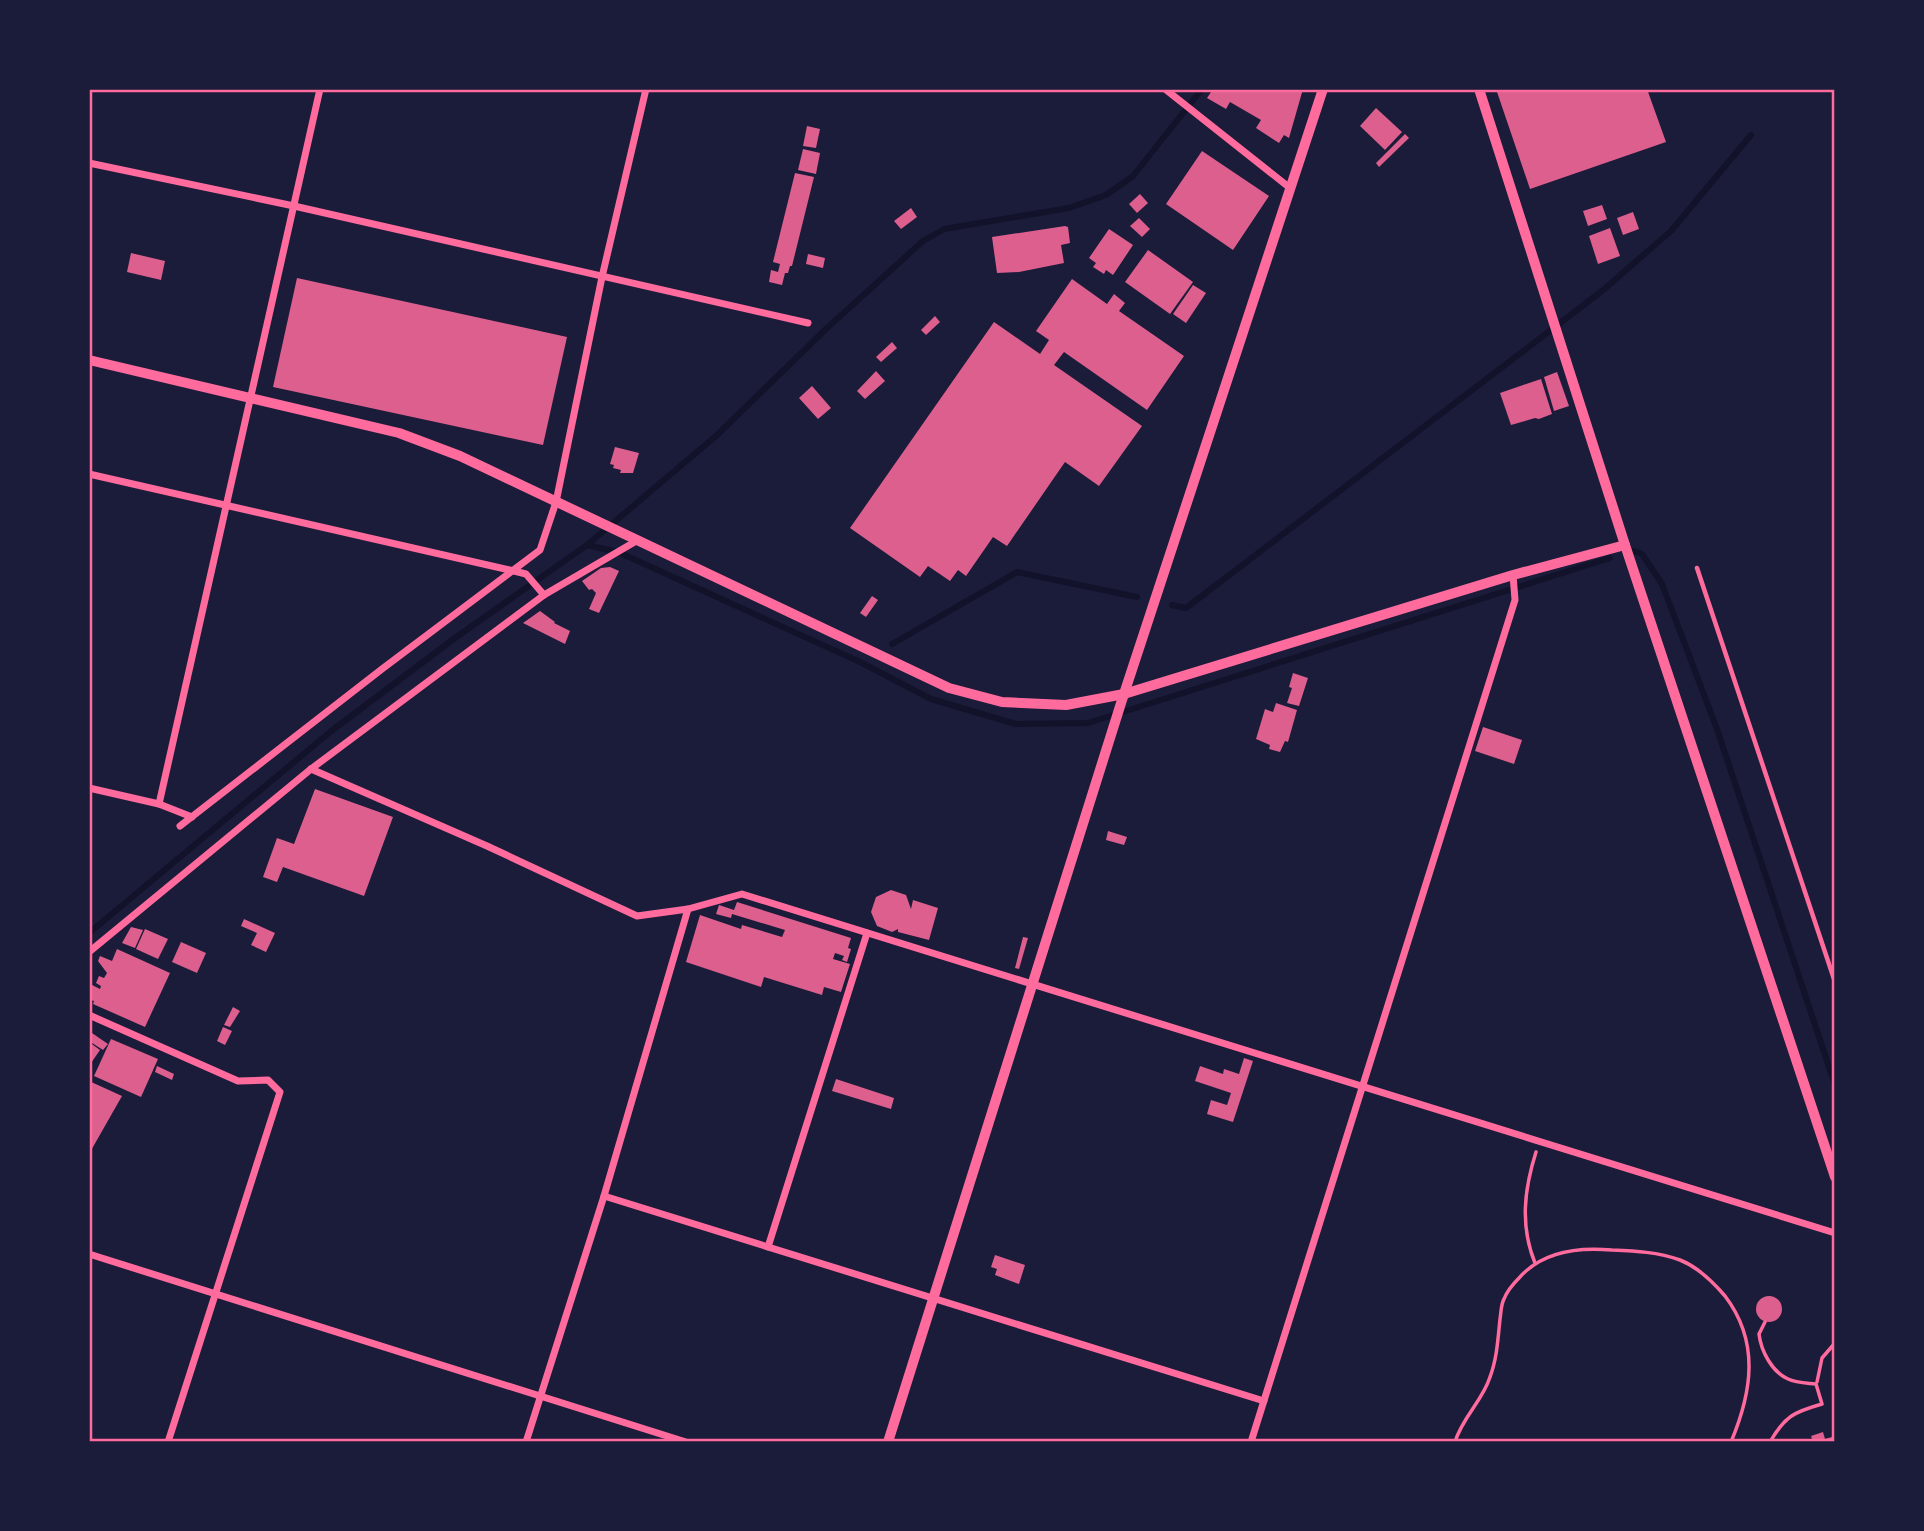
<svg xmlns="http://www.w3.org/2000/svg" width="1924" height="1531" font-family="Signika,sans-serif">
<rect width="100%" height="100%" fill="#1b1b3a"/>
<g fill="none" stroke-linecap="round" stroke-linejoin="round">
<g stroke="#12122b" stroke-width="6">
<path d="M587 545 618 552 860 662 931 699 1016 724 1088 723 1610 558"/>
<path d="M1634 551 1642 554 1662 584 1717 729 1835 1085"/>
<path d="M1172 605 1186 608 1602 291 1671 231 1751 135"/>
<path d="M892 644 1017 572 1137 597"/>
<path d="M89 933 330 732 455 638 587 545 716 436 826 329 923 241 944 229 1069 208 1106 195 1133 176 1202 89"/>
</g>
</g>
<g fill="#dd5f8e">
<path d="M1213 89H1303L1289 138 1284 135 1279 143 1256 128 1261 120 1230 102 1226 109 1207 98Z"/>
<path d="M1496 89H1647L1666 142 1530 189Z"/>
<path d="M1376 108 1402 132 1385 150 1360 126Z"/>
<path d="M807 126 820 129 816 148 803 146Z"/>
<path d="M1405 134 1409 138 1379 167 1376 163Z"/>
<path d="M803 149 820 153 816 174 798 170Z"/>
<path d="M1202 151 1269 196 1233 250 1166 204Z"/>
<path d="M795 173 814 177 792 266H790L788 273H785L782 285 769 282 771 270 778 272 780 264 773 262Z"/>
<path d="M1140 194 1148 203 1137 213 1129 204Z"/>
<path d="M1602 205 1607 219 1588 226 1583 211Z"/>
<path d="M911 208 917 217 901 229 894 221Z"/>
<path d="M1633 212 1639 229 1623 235 1617 218Z"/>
<path d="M1139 218 1150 229 1142 237 1130 226Z"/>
<path d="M1065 226 1068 227 1070 243 1061 245 1064 263 1019 272 997 273 992 237Z"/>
<path d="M1610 228 1620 256 1598 264 1589 236Z"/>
<path d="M1109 229 1133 245 1113 275 1106 270 1104 274 1093 267 1096 263 1089 258Z"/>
<path d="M1148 250 1193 282 1170 314 1125 282Z"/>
<path d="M131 253 165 261 161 280 127 272Z"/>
<path d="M808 254 825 258 823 268 806 264Z"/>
<path d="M297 278 567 337 543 445 273 387Z"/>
<path d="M1072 279 1107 304 1114 294 1125 303 1119 311 1184 356 1147 410 1064 352 1054 365 1142 426 1099 486 1065 462 1007 546 993 537 966 576 958 570 950 581 928 566 920 577 850 528 994 322 1040 354 1049 340 1036 331Z"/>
<path d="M1193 285 1206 293 1186 323 1173 314Z"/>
<path d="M935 316 940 322 926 335 921 330Z"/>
<path d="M892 342 897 348 881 362 876 357Z"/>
<path d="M876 371 885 381 865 399 857 391Z"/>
<path d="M1557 372 1569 406 1554 411 1544 377Z"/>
<path d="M1541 379 1552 414 1539 419 1535 418 1511 425 1500 393Z"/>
<path d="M812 386 831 408 818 419 799 398Z"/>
<path d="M615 447 639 453 633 473H620L621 470 613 468 614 465 610 464Z"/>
<path d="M610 567 619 571 599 613 589 609 596 593 592 589 589 590 582 581 601 568Z"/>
<path d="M872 596 878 600 866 617 860 613Z"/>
<path d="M540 611 555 622 554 623 570 631 565 644 523 623Z"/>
<path d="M1293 673 1308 678 1299 706 1287 703 1292 688 1289 687Z"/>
<path d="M1276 703 1297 710 1288 742 1285 741 1280 752 1269 749 1270 745 1256 739 1265 709 1273 712Z"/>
<path d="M1483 727 1522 740 1514 764 1475 751Z"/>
<path d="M315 789 393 817 364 896 283 867 277 882 263 877 277 838 294 844Z"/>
<path d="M1108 831 1127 837 1124 845 1106 840Z"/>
<path d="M891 890 906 895 911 909 913 900 938 908 929 940 898 932V929L892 932 877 926 871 912 876 897Z"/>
<path d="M737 902 851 938 848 948 851 949 847 962 842 960 844 956 835 953 833 959 850 964 841 992 824 987 822 995 764 977 761 987 686 962 700 915 741 929 742 925 782 937 785 930 732 914 731 918 716 914 719 905 734 910Z"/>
<path d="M244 919 275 933 266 952 251 945 257 933 241 926Z"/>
<path d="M131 927 143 930 135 948 122 943Z"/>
<path d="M145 929 168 939 158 959 136 949Z"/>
<path d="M1023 937 1028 938 1019 969 1015 968Z"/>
<path d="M181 942 206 953 197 973 172 962Z"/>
<path d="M117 949 170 973 145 1027 93 1004 94 1001 91 1000 89 1005 92 985 100 989 101 986 96 983 99 976 104 978 107 973 98 961 100 956 112 961Z"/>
<path d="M233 1007 240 1011 230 1027 224 1025Z"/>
<path d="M223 1027 232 1031 225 1045 217 1041Z"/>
<path d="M89 1031 108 1044 103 1050 89 1041Z"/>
<path d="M111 1039 158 1059 141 1097 94 1076Z"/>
<path d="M89 1042 100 1050 89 1066Z"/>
<path d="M1244 1058 1253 1061 1233 1122 1207 1114 1211 1100 1227 1105 1231 1093 1195 1081 1200 1066 1223 1074 1224 1069 1239 1074Z"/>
<path d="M157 1066 174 1074 172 1080 155 1072Z"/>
<path d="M836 1079 894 1098 891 1109 832 1091Z"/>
<path d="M89 1081 122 1096 89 1154Z"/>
<path d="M995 1255 1025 1265 1019 1284 995 1275 997 1269 991 1267Z"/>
<circle cx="1769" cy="1309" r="13"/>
<path d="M1823 1432 1825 1439 1835 1436V1442H1813L1811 1436Z"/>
</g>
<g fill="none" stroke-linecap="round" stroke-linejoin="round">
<g stroke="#ff6b9d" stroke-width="3.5">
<path d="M1535 1263C1520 1226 1524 1190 1536 1152"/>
<path d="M1765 1322 1759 1334C1761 1351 1772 1372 1788 1379 1796 1383 1808 1383 1816 1384L1822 1404C1794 1412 1785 1416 1770 1442"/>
<path d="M1817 1382 1822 1358 1835 1343"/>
<path d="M1455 1442C1462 1418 1483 1400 1490 1377 1497 1359 1498 1338 1500 1319 1501 1313 1501 1304 1504 1299 1507 1291 1514 1283 1520 1277 1543 1251 1579 1247 1612 1250 1635 1251 1658 1252 1680 1260 1698 1267 1713 1282 1725 1296 1760 1342 1752 1392 1731 1442"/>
</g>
<path stroke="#ff6b9d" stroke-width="4.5" d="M1697 568 1835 982"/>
<g stroke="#ff6b9d" stroke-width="7">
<path d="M1165 89 1290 188"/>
<path d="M89 163 294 206 808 323"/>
<path d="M89 474 514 571 526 574 544 595"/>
<path d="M311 769 487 846 637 916 688 909 742 894 1835 1233"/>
<path d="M89 788 159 804 192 817"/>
<path d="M159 804 320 89"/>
<path d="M180 826 382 669 540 550 556 502 602 277 646 89"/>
<path d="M89 952 311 769 544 595 638 540"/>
<path d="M89 1015 238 1081 268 1080 280 1092 168 1442"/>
<path d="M604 1196 1264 1401"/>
<path d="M768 1247 867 933"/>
<path d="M89 1254 686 1442"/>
<path d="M526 1442 604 1196 688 909"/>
<path d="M1251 1442 1515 600 1513 575"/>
</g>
<g stroke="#ff6b9d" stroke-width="10">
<path d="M1479 89 1625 545 1835 1177"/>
<path d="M89 360 399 433 460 456 949 688 1002 702 1066 705 1124 694 1513 575 1625 545"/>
<path d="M888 1442 1122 700 1323 89"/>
</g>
</g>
<rect width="1924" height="1531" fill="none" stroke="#1b1b3a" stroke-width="182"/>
<rect x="91" y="91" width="1742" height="1349" fill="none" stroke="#ff6b9d" stroke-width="2.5"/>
</svg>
